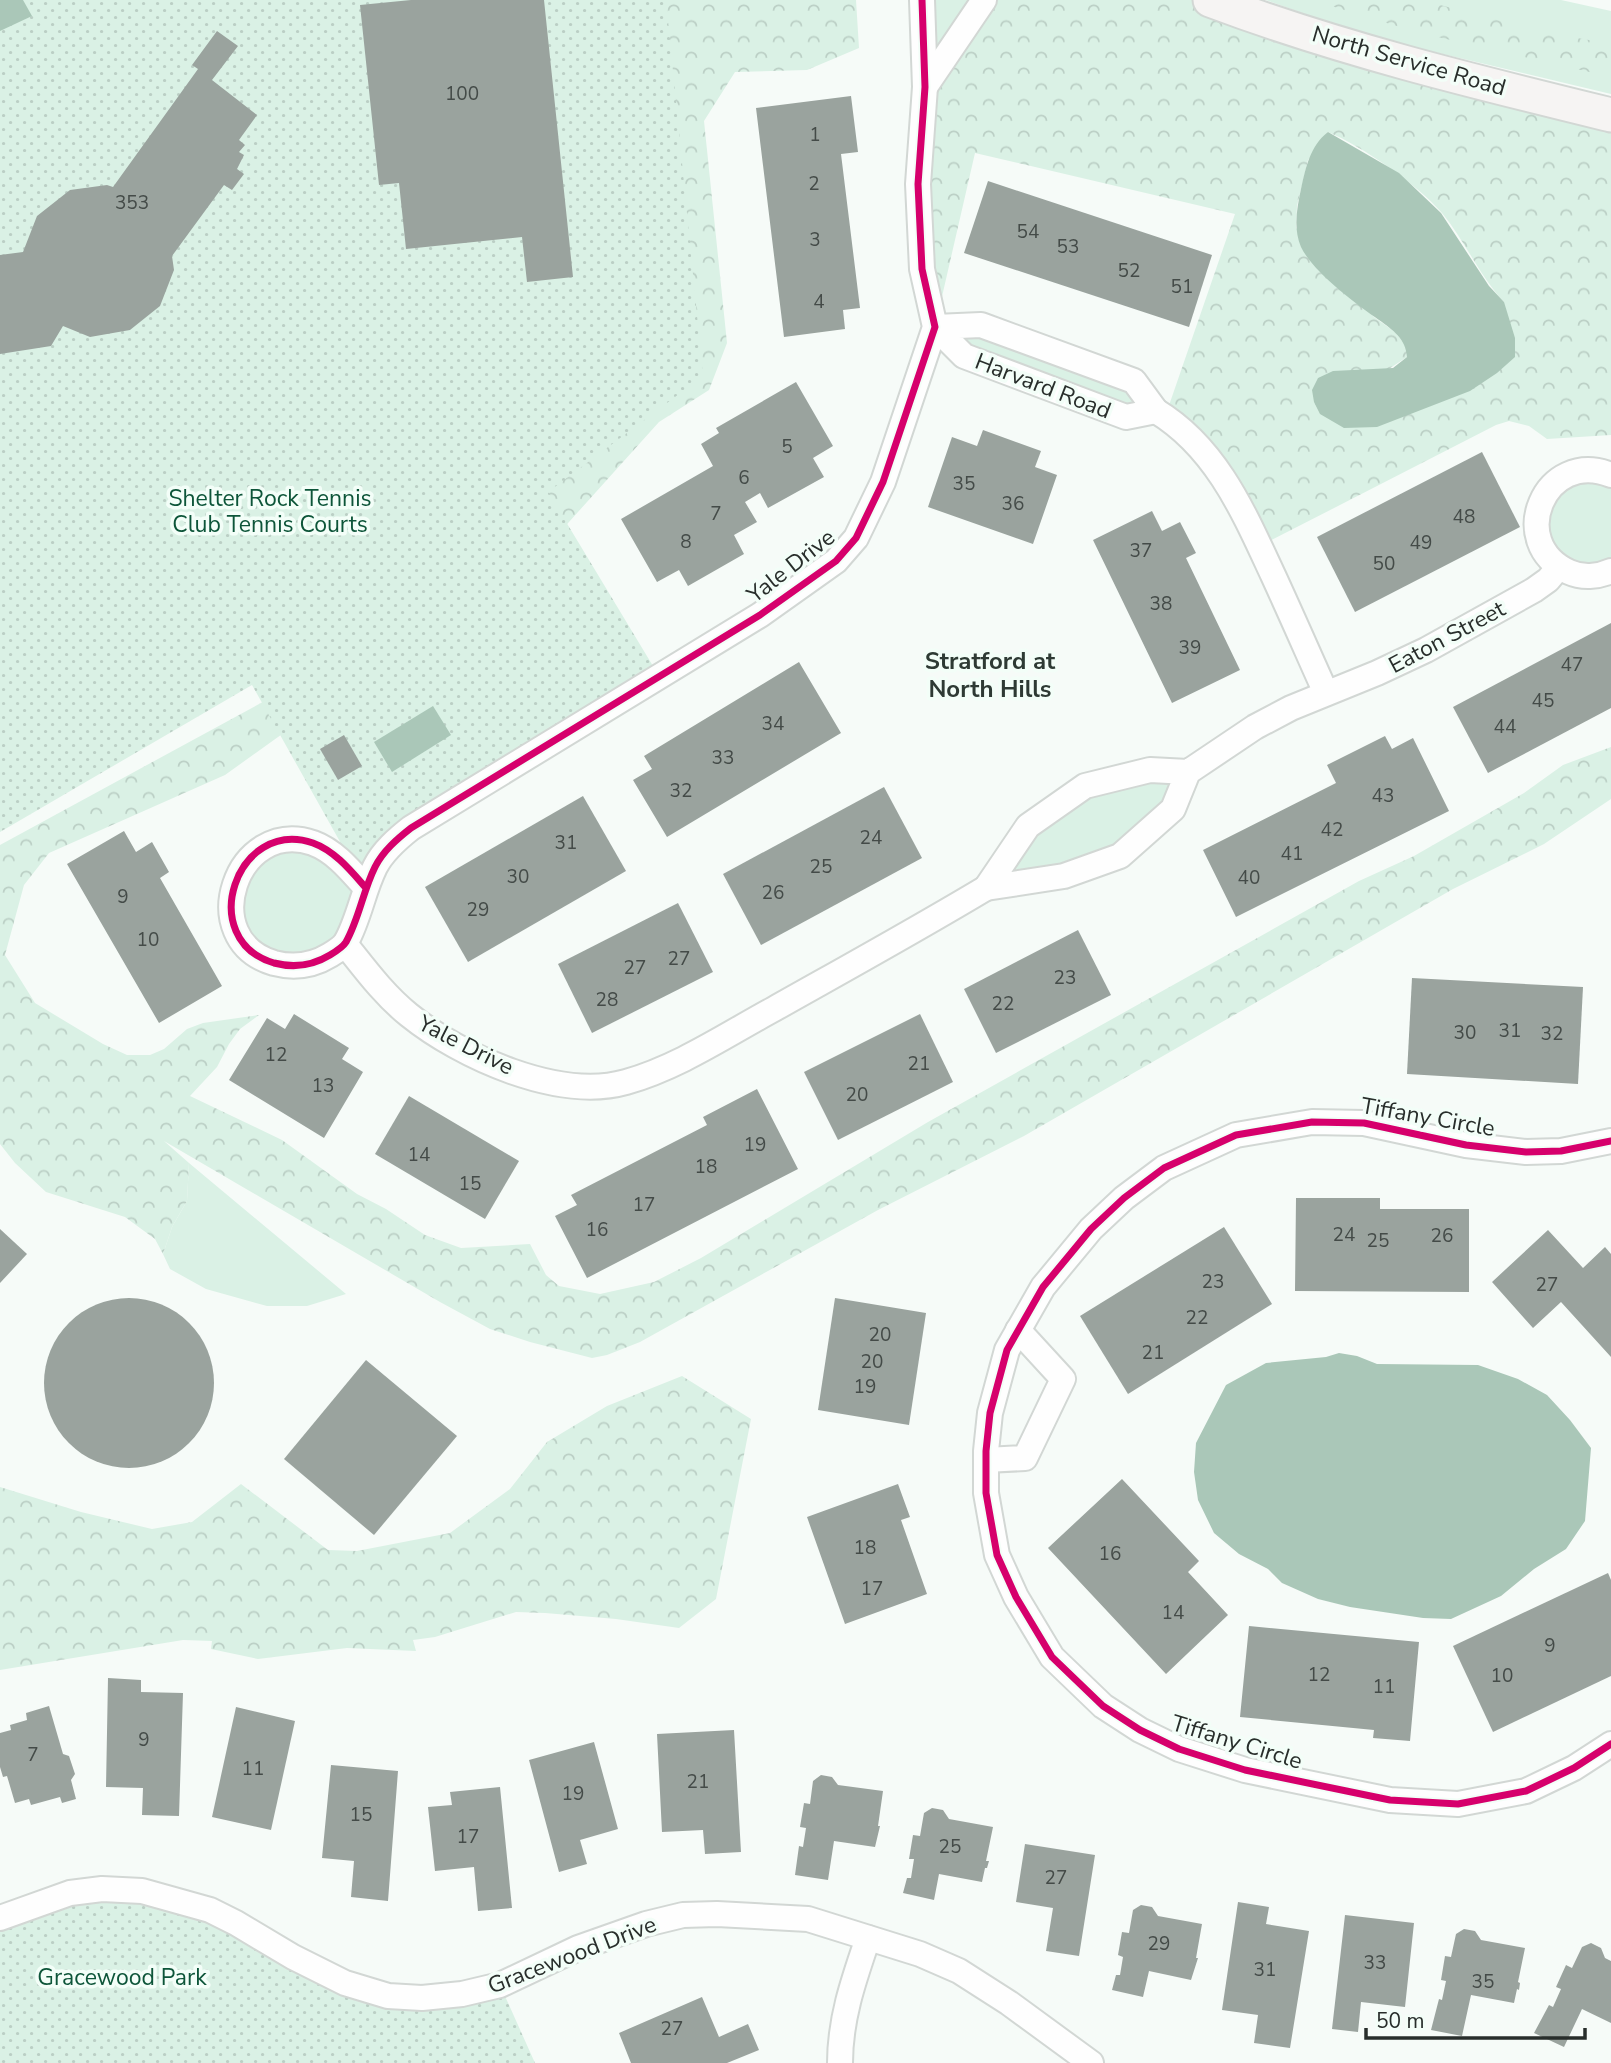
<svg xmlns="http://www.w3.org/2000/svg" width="1611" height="2063" font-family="'Nunito Sans',sans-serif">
<defs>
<pattern id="forest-crowns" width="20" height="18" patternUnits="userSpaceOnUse" patternTransform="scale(1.75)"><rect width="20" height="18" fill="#daf1e5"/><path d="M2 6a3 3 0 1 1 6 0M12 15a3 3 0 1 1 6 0" fill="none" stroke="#bbcfc5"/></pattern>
<pattern id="park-dots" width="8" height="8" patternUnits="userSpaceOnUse" patternTransform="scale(1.75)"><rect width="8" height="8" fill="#daf1e5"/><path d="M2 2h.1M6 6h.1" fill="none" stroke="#bbcfc5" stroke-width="1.8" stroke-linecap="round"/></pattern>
</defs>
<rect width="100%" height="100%" fill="#f6fbf8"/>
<g fill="#daf1e5">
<path d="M933 0H974L935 62Z"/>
<path d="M1266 0H1561L1611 11V94L1367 36Z"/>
<path d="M981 325 1134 381 1156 411 1126 417 964 356 935 327Z"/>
<path d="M1611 475V571L1559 567 1541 501 1551 485Z"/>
<path d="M1188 772 1120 856 986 888 1028 826 1085 786Z"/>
<path d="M292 840 363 888 328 957 252 951 232 887Z"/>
<path d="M189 1163 346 1294 307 1306H267L206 1289 170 1269 163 1254 172 1227 187 1201Z"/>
</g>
<g fill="url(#forest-crowns)" fill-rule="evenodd">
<path d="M590 0H856L859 48 807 70 735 72 704 121 727 343 709 390 659 422 533 562 370 671 225 775 49 853 24 885 5 955 35 1003 103 1044 127 1055H150L164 1049 187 1029 203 1023 259 1015 240 1029 229 1044 217 1067 190 1096 282 1140 357 1194 386 1209 425 1235 461 1248 530 1244 546 1275 559 1286 600 1294 654 1282 701 1258 928 1122 1359 881 1414 856 1524 793 1563 765 1611 747V799L1544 844 1453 889 1024 1136 878 1210 640 1342 607 1355 592 1358 530 1342 490 1329 440 1302 164 1141 189 1163 187 1201 172 1227 163 1254 155 1239 125 1217 46 1192 15 1163 0 1144V845L327 667Z"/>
<path d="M984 0H1210L1611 115V435L1547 439 1529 426 1509 421 1496 425 1260 546 1165 417 1235 214 975 153 935 327 925 87ZM1328 132C1362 146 1418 185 1442 213 1465 241 1479 275 1504 302L1320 414 1407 357V347L1395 332 1374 317 1296 228 1297 206 1308 160Z"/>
<path d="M1312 0H1421L1539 31 1611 44V77L1416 32Z"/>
<path d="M682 1376 751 1419 716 1599 679 1628 616 1619 545 1613 516 1612 435 1637 413 1640 416 1651 347 1648 258 1659 211 1649 212 1641 183 1640 0 1670V1487L81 1512 152 1529 192 1522 241 1484 328 1550 357 1551 450 1533 510 1489 547 1442 607 1406Z"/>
</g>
<g fill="url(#park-dots)">
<path d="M0 0H666L703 376 548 492 659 676 411 828 366 888 252 685 0 832Z"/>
<path d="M142 1891 388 1996 500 1985 535 2063H0V1918Z"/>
</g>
<g fill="#aac7b8">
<path d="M0 0H23L32 16 0 31Z"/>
<path d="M1328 132 1399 173 1441 213 1489 286 1504 302 1515 338V357L1497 373 1470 391 1377 427 1344 428 1320 414 1314 402 1312 390 1318 378 1333 371 1393 368 1407 357C1406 339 1393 330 1379 320 1356 304 1313 272 1301 247 1293 228 1297 208 1301 189 1306 167 1310 146 1328 132Z"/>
<path d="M433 706 451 735 392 772 374 742Z"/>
<path d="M1339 1353 1357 1356 1377 1364 1478 1365 1518 1379 1547 1395 1570 1420 1591 1448 1585 1521 1566 1549 1534 1569 1501 1596 1451 1619 1423 1618 1350 1607 1318 1599 1282 1583 1268 1569 1239 1554 1214 1533 1198 1500 1194 1472 1196 1443 1226 1385 1266 1363 1326 1357Z"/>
</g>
<g fill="#9aa39e">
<path d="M411 0H544L573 277 527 282 522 237 406 249 399 183 379 185 360 5Z"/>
<path d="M217 31 238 46 212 80 257 115 239 140 245 145 239 152 244 155 237 169 244 174 232 190 224 185 172 256 174 270 160 306 130 330 90 337 63 326 51 346 0 354V255L23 252 37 216 70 190 107 185 113 187 198 69 192 65Z"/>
<path d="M851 96 858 152 841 154 860 308 843 310 845 329 784 337 756 108Z"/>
<path d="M988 181 1212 255 1189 327 964 253Z"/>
<path d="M796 382 833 446 813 458 824 477 768 508 760 493 745 502 757 522 734 535 744 554 688 586 679 570 657 582 621 519 713 466 701 444 719 433 716 428Z"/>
<path d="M983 430 1041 451 1035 467 1057 475 1033 544 928 507 952 437 977 446Z"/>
<path d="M1482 452 1520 527 1355 612 1317 537Z"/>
<path d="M1152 511 1162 531 1180 522 1196 553 1186 558 1240 670 1172 703 1093 540Z"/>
<path d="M1611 623V708L1488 773 1453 707Z"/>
<path d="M799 662 841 733 667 837 633 780 652 769 644 756Z"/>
<path d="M344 735 362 766 338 780 320 749Z"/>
<path d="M1385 736 1392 749 1413 738 1449 811 1236 917 1203 850 1336 783 1327 765Z"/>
<path d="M884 787 922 858 761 945 723 874Z"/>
<path d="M583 796 626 871 468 962 425 887Z"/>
<path d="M124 831 136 852 152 842 169 872 160 878 222 986 159 1023 67 864Z"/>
<path d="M678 903 713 972 592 1033 558 964Z"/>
<path d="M1078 930 1111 995 996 1053 964 989Z"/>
<path d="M1412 978 1583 987 1578 1084 1407 1074Z"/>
<path d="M294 1014 349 1048 342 1059 363 1072 324 1138 229 1080 267 1018 285 1029Z"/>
<path d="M920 1014 953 1082 838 1140 804 1072Z"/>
<path d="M757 1089 798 1169 587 1278 555 1216 577 1205 571 1195 707 1125 703 1117Z"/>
<path d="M409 1096 519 1161 485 1219 375 1154Z"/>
<path d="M1296 1198H1380V1209H1469V1292L1295 1291Z"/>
<path d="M1224 1227 1272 1304 1128 1394 1080 1316Z"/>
<path d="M0 1229 27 1254 0 1283Z"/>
<path d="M1548 1230 1583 1268 1605 1247 1611 1254V1357L1561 1302 1533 1328 1492 1282Z"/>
<path d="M835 1298 926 1313 909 1425 818 1410Z"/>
<circle cx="129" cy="1383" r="85"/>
<path d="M366 1360 457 1436 374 1535 284 1459Z"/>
<path d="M1122 1479 1199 1561 1188 1572 1228 1615 1166 1674 1048 1548Z"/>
<path d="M898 1484 910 1517 901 1520 927 1594 845 1624 807 1517Z"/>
<path d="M1608 1573 1611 1580V1676L1493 1732 1453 1646Z"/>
<path d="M1249 1626 1419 1642 1410 1741 1373 1738 1374 1730 1240 1717Z"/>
<path d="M108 1678 141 1680V1692L183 1693 179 1816 142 1815 143 1788 106 1787Z"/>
<path d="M49 1706 63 1754 69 1756 75 1774 71 1780 76 1799 62 1803 60 1797 31 1805 29 1799 15 1803 7 1776 3 1777 0 1767V1733L11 1730 10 1725 27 1720 26 1713Z"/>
<path d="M236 1707 295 1721 271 1830 212 1817Z"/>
<path d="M734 1730 741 1852 705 1854 703 1830 662 1832 657 1734Z"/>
<path d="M594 1742 618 1829 580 1840 587 1864 559 1872 529 1760Z"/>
<path d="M331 1765 398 1771 388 1901 351 1897 354 1861 322 1858Z"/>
<path d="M821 1775 832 1777 838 1785 883 1791 878 1826H880L875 1847 834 1841 828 1880 795 1875 799 1846 803 1847 806 1828 800 1827 804 1803 810 1804 813 1781Z"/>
<path d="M500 1787 512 1908 478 1911 474 1867 435 1871 428 1807 452 1805 450 1792Z"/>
<path d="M932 1808 943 1810 949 1819 993 1827 986 1861H989L987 1868H985L982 1882 939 1874 934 1900 903 1893 907 1878H911L914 1859H909L913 1835 920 1836 924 1813Z"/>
<path d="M1025 1844 1095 1855 1079 1956 1046 1951 1053 1908 1016 1902Z"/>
<path d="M1238 1902 1269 1907 1266 1924 1309 1931 1290 2048 1254 2043 1258 2015 1222 2010Z"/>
<path d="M1141 1905 1152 1907 1158 1916 1202 1924 1196 1958H1198L1191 1980 1149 1971 1143 1997 1112 1990 1116 1975H1120L1123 1957 1118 1955 1122 1932 1129 1933 1133 1910Z"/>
<path d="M1345 1915 1414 1923 1405 2007 1361 2002 1358 2032 1332 2029Z"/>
<path d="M1464 1929 1475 1931 1481 1940 1525 1948 1518 1982 1520 1983 1519 1990 1517 1989 1514 2003 1471 1995 1462 2036 1431 2030 1439 1999 1442 2000 1446 1981 1441 1980 1445 1956 1451 1957 1456 1934Z"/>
<path d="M1591 1943 1601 1948 1605 1958 1611 1961V2023L1582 2009 1564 2047 1534 2033 1549 2005 1553 2007 1561 1989 1556 1987 1566 1965 1572 1968 1582 1947Z"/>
<path d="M702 1997 719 2037 748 2024 759 2050 727 2063H631L619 2033Z"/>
</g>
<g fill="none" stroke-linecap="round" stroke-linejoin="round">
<g stroke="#d2d7d4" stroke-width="28">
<g id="street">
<path d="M925 87 984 0"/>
<path d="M981 325 1134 381 1156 411 1126 417 964 356 935 327Z"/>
<path d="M1156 411C1217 448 1244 513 1273 575 1291 614 1308 653 1326 693"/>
<path d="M1611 475C1545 448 1505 543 1569 572 1582 578 1598 577 1611 571"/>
<path d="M1188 772 1150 770 1085 786 1028 826 986 888 1064 876 1120 856 1173 809 1188 772 1255 727 1291 708 1377 673 1426 650 1534 590 1548 580 1559 567"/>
<path d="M366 888C351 871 335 851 313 843 236 817 195 940 274 963 293 968 312 966 330 955 335 952 343 947 346 942 359 919 363 891 375 867 383 851 397 839 411 828L760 615 836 561 856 538 883 482 935 327 922 269 918 184 925 87 922 0"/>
<path d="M345 944C365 969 384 995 409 1015 461 1057 559 1101 626 1082 679 1067 726 1035 774 1009 845 969 916 930 986 888"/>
<path d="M1611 1141 1561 1151 1526 1152 1466 1145 1364 1123 1312 1122 1236 1135 1164 1168 1124 1198 1091 1229 1043 1287 1007 1350 990 1413 986 1451V1493L997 1555 1016 1597 1052 1657 1103 1706 1140 1730 1179 1749 1245 1770 1390 1800 1458 1804 1526 1791 1574 1768 1611 1744"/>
<path d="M986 1460 1025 1458 1063 1379 1018 1330"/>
<path d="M0 1918 70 1893 102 1889 142 1891 210 1910 236 1923 293 1957 345 1983 388 1996 422 1998 462 1994 500 1985 578 1948 646 1924 683 1915 717 1914 808 1919 920 1954 959 1971 1009 2003 1091 2063"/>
<path d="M840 2063C840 2018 854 1979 868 1938"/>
</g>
</g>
<g stroke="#d2d7d4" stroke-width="37">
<path id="secondary" d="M1210 0C1340 49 1476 82 1611 115"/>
</g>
<use href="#street" stroke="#fefefe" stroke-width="24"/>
<use href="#secondary" stroke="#f6f4f3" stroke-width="33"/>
<g stroke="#f3fef8" stroke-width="11">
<g id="cycleway">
<path d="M366 888C351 871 335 851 313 843 236 817 195 940 274 963 293 968 312 966 330 955 335 952 343 947 346 942 359 919 363 891 375 867 383 851 397 839 411 828L760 615 836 561 856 538 883 482 935 327 922 269 918 184 925 87 922 0"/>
<path d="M1611 1141 1561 1151 1526 1152 1466 1145 1364 1123 1312 1122 1236 1135 1164 1168 1124 1198 1091 1229 1043 1287 1007 1350 990 1413 986 1451V1493L997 1555 1016 1597 1052 1657 1103 1706 1140 1730 1179 1749 1245 1770 1390 1800 1458 1804 1526 1791 1574 1768 1611 1744"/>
</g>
</g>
<use href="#cycleway" stroke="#d6006c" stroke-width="7"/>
</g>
<g text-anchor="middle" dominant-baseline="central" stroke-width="7" stroke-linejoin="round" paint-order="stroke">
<g font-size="19" fill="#444b48">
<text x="462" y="94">100</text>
<text x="815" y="135">1</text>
<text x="814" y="184">2</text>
<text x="132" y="203">353</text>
<text x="1028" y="232">54</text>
<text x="815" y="240">3</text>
<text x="1068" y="247">53</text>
<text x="1129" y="271">52</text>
<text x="1182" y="287">51</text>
<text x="819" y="302">4</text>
<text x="787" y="447">5</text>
<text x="744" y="478">6</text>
<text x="964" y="484">35</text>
<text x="1013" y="504">36</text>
<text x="716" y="514">7</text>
<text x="1464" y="517">48</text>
<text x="686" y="542">8</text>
<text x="1421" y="543">49</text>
<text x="1141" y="551">37</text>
<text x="1384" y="564">50</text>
<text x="1161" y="604">38</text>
<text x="1190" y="648">39</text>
<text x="1572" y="665">47</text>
<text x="1543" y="701">45</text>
<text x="773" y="724">34</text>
<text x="1505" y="727">44</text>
<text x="723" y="758">33</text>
<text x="681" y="791">32</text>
<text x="1383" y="796">43</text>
<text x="1332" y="830">42</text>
<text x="871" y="838">24</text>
<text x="566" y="843">31</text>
<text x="1292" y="854">41</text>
<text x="821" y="867">25</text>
<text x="518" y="877">30</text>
<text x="1249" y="878">40</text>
<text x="773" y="893">26</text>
<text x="123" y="897">9</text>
<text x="478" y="910">29</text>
<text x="148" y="940">10</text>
<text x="679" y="959">27</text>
<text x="635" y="968">27</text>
<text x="1065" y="978">23</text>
<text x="607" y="1000">28</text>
<text x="1003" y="1004">22</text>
<text x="1510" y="1031">31</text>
<text x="1465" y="1033">30</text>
<text x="1552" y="1034">32</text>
<text x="276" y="1055">12</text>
<text x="919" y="1064">21</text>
<text x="323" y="1086">13</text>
<text x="857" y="1095">20</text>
<text x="755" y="1145">19</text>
<text x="419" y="1155">14</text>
<text x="706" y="1167">18</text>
<text x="470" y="1184">15</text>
<text x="644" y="1205">17</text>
<text x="597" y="1230">16</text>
<text x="1344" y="1235">24</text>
<text x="1442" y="1236">26</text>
<text x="1378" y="1241">25</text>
<text x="1213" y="1282">23</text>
<text x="1547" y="1285">27</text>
<text x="1197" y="1318">22</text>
<text x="880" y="1335">20</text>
<text x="1153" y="1353">21</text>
<text x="872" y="1362">20</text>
<text x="865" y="1387">19</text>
<text x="865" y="1548">18</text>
<text x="1110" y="1554">16</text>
<text x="872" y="1589">17</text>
<text x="1173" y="1613">14</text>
<text x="1550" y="1646">9</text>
<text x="1319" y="1675">12</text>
<text x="1502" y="1676">10</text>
<text x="1384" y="1687">11</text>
<text x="144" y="1740">9</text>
<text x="33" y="1755">7</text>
<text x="253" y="1769">11</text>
<text x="698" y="1782">21</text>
<text x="573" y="1794">19</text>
<text x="361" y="1815">15</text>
<text x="468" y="1837">17</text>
<text x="950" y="1847">25</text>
<text x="1056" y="1878">27</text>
<text x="1159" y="1944">29</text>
<text x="1375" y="1963">33</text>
<text x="1265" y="1970">31</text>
<text x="1483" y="1982">35</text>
<text x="672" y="2029">27</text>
</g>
<g font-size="23" fill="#282e2b" stroke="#f3fef8">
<text transform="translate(1409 61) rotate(16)">North Service Road</text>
<text transform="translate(1043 386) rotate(21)">Harvard Road</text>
<text transform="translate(791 566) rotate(-38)">Yale Drive</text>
<text transform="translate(1447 637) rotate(-28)">Eaton Street</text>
<text transform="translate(466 1045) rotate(27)">Yale Drive</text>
<text transform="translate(1428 1117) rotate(10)">Tiffany Circle</text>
<text transform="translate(1237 1742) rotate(17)">Tiffany Circle</text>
<text transform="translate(572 1955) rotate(-21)">Gracewood Drive</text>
</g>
<g font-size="23" fill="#0d5539" stroke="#f3fef8">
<text x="270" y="498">Shelter Rock Tennis<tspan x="270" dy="26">Club Tennis Courts</tspan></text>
<text x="122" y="1977">Gracewood Park</text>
</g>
<g font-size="24" font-weight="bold" fill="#2e3a34" stroke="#f3fef8">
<text x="990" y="661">Stratford at<tspan x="990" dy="28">North Hills</tspan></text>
</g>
</g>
<path d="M1366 2028v10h219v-10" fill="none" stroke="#282e2b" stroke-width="3.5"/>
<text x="1376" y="2028" font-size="21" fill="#282e2b" stroke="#f3fef8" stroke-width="5" paint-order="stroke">50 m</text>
</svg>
